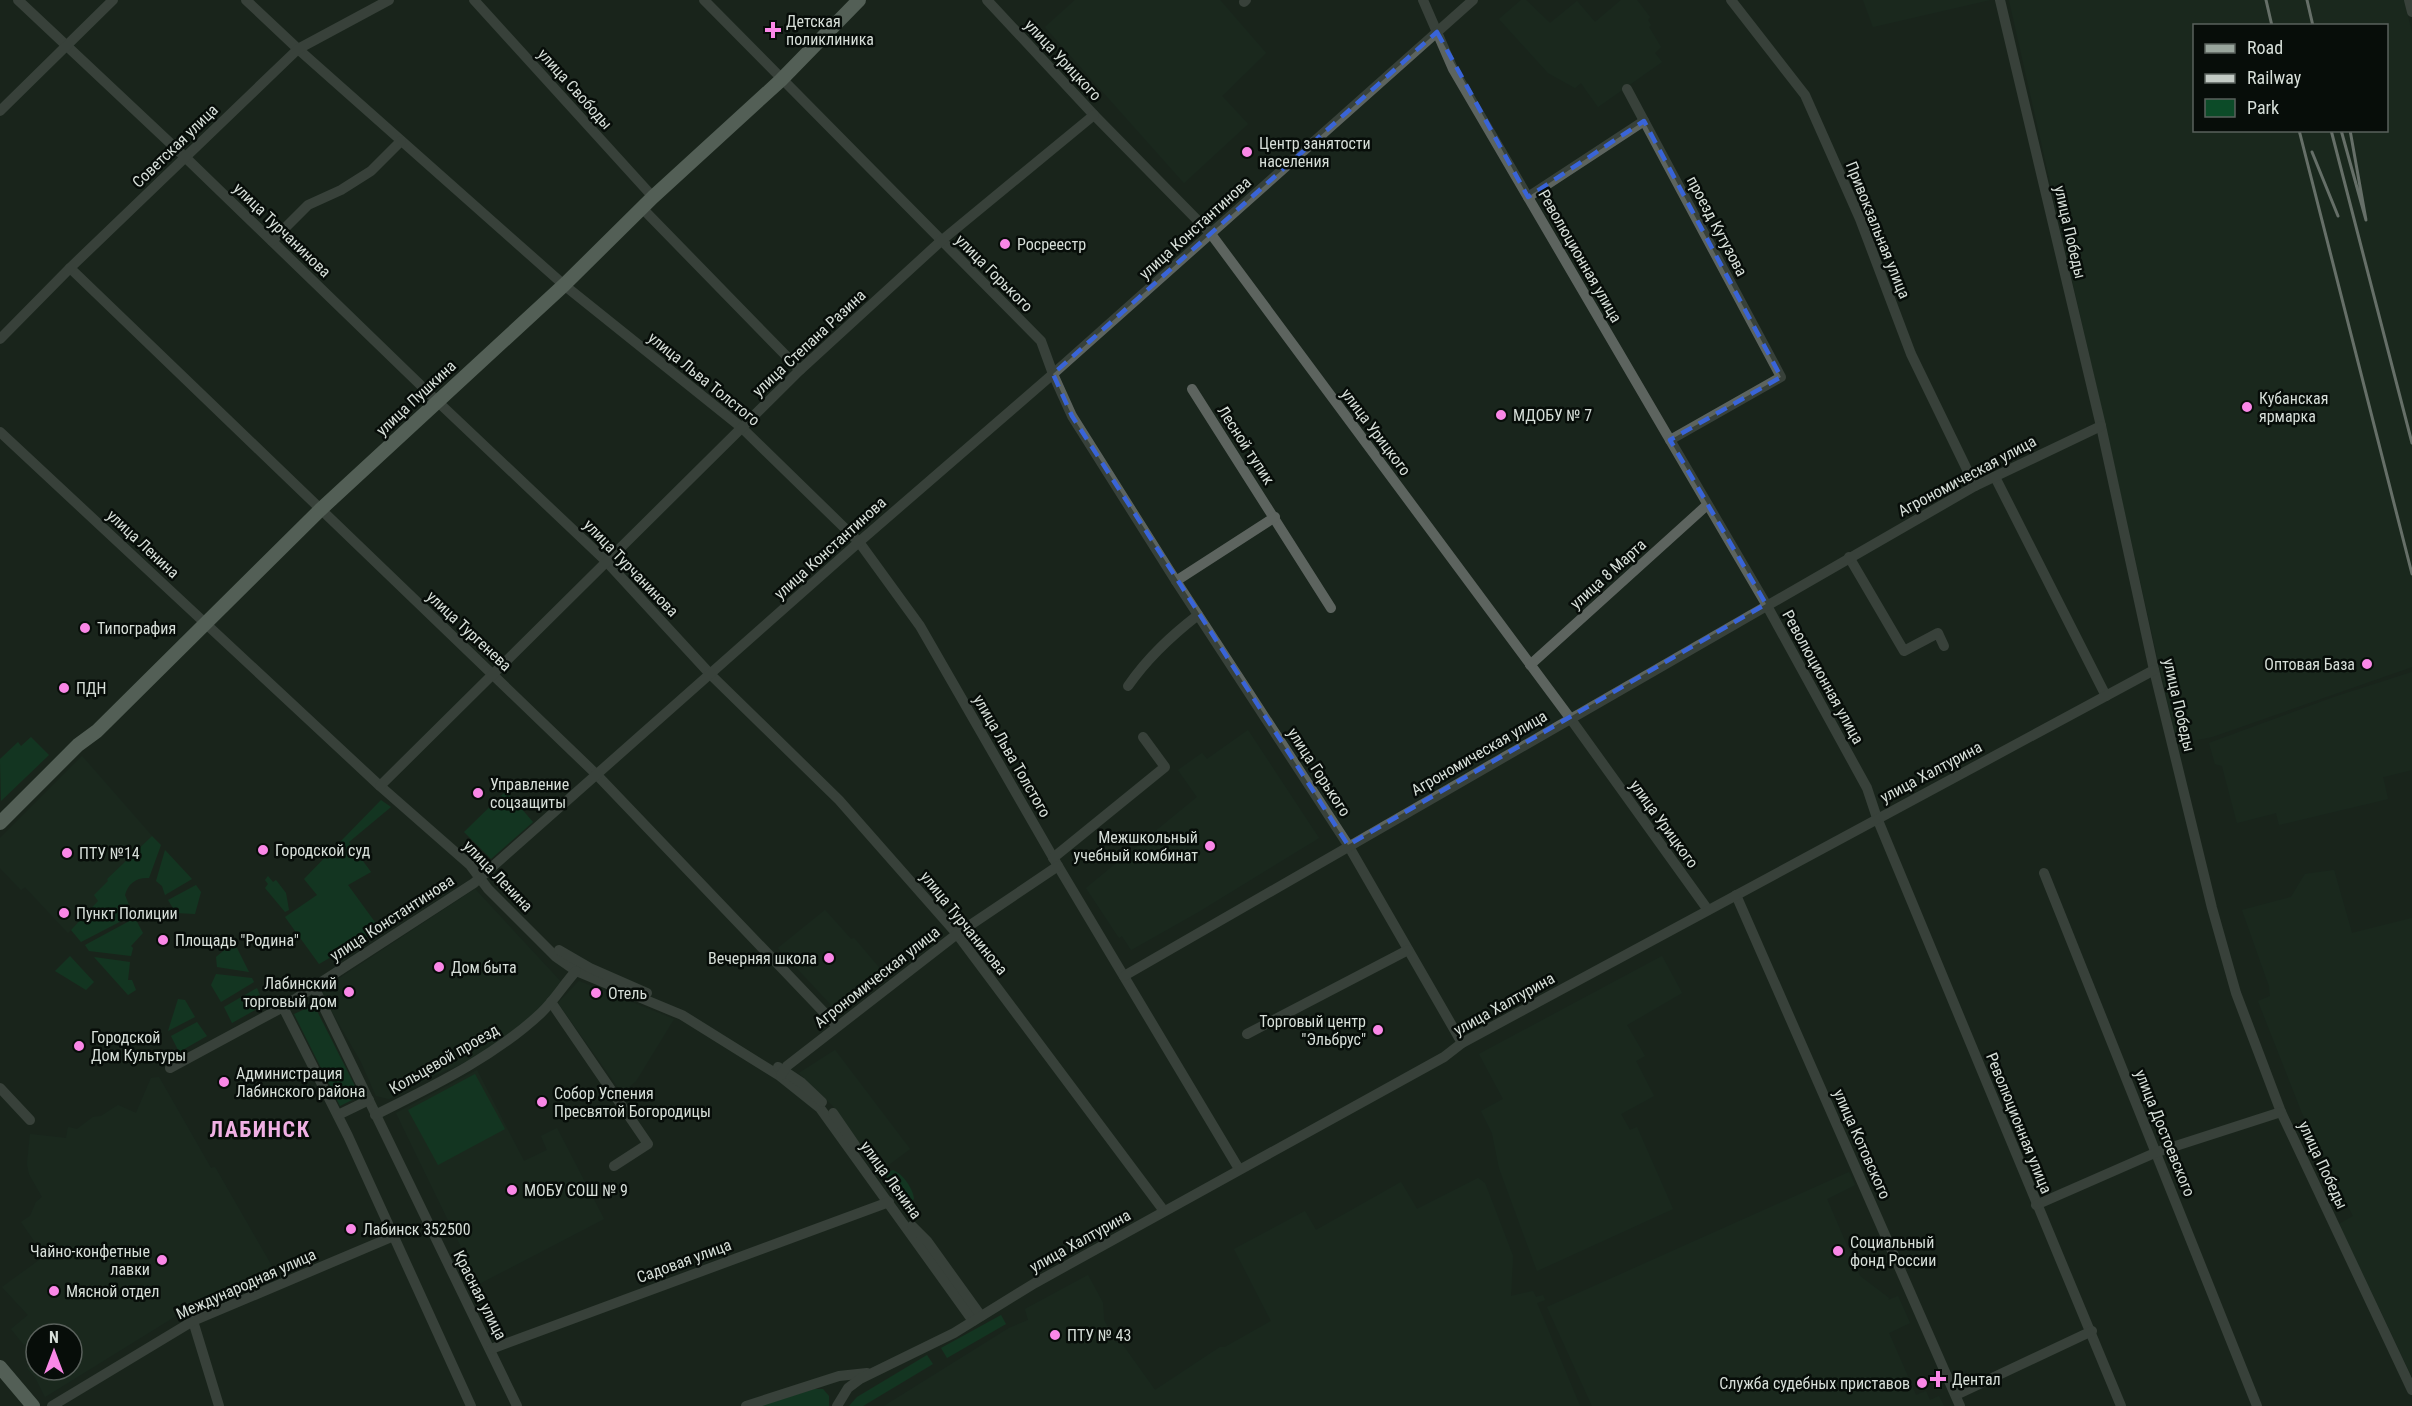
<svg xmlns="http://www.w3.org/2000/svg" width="2412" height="1406" font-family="'Roboto Condensed',sans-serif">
<rect width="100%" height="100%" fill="#19251c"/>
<g fill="#1b2e21" fill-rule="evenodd">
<path d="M1075 0H1220L1266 53 1222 96 1248 124 1184 183 1045 27Z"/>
<path d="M1521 0H1526L1550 23 1577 1 1595 22 1621 0H1637L1650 17 1648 20 1651 25 1649 27 1661 47 1655 53 1662 62 1598 107 1581 83 1575 88 1548 73 1499 19Z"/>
<path d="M1863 0H1990L1873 27Z"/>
<path d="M2009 0H2404L2412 33V667L2212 737 2177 744ZM2194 26H2386V130H2194Z"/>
<path d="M2412 672V770L2383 777 2388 799 2279 825 2276 813 2237 823 2222 766 2215 764 2209 743 2334 697Z"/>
<path d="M1248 730 1319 838 1200 911 1131 950 1122 936 1119 938 1086 888 1197 797 1178 770 1202 753 1207 759Z"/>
<path d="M82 756 152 836 107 879 109 881 99 901 68 933 25 887 21 890 0 868V838Z"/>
<path d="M2334 870 2352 933 2412 918V1377L2339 1224 2353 1216 2302 1113 2258 1001 2270 996 2269 986 2242 910 2291 897 2305 874Z"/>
<path d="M475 889 563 984 549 1002 482 1055 418 1083 389 1099 376 1096 361 1062 320 991Z"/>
<path d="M825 910 851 939 854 938 882 971 835 1009 778 948Z"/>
<path d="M1662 956 1682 993 1627 1025 1645 1056 1636 1061 1654 1096 1621 1114 1630 1130 1637 1127 1673 1209 1537 1271 1499 1168 1492 1133 1481 1111 1503 1099 1479 1054Z"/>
<path d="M579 981 674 1019 636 1081 622 1093 558 1003Z"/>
<path d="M835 1050 910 1149 879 1172 833 1106 799 1073Z"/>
<path d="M477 1070 524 1161 547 1150 541 1136 557 1128 604 1219 479 1284 396 1113Z"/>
<path d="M159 1077 211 1168 215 1167 273 1268 272 1271 202 1304 193 1301 182 1307 184 1311 45 1397 35 1377 27 1368 36 1361V1370H72V1334H36V1343L32 1339 24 1345 11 1329 28 1315 2 1287 42 1258 34 1246 35 1242 21 1222 30 1216 36 1202 42 1197 29 1174 27 1164 30 1134 66 1138 68 1127 77 1129 93 1117 101 1116 118 1105 136 1113 151 1078Z"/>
<path d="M1849 1172 1855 1185 1827 1199 1860 1276 1889 1298 1888 1300 1898 1296 1910 1323 1889 1333 1916 1395 1926 1391 1930 1400 1939 1396 1944 1406H1592L1547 1307Z"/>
<path d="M1478 1178 1485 1183 1513 1256 1511 1296 1533 1291 1536 1297 1543 1295 1545 1300 1537 1303 1580 1406H884L1009 1328 1028 1320 1025 1309 1088 1275 1103 1303 1104 1320 1116 1343 1120 1341 1155 1390 1220 1347H1225L1271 1321 1234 1249 1305 1211 1316 1230 1401 1182 1417 1209Z"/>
</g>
<g fill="#0c4b28">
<path d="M31 737 49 755 1 801 0 759 18 742 21 746Z"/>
<path d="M506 791 533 822 491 859 464 832Z"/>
<path d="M381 800 391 807 349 842 371 872 348 885 380 929 319 964 285 917 317 895 304 879Z"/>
<path d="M152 836 161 845 149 878C137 877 128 883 125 895L133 915 81 942 71 930 98 901 94 895 108 881 107 879Z"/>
<path d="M165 850 192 879 165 895 162 886 156 881Z"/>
<path d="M268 876 273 882 276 880 286 893 289 910 285 912 265 888 268 884 265 880Z"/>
<path d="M196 885 201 892 195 914 176 913 168 900Z"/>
<path d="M135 918 143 933 131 946 133 948 131 956 89 951 85 945Z"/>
<path d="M234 942 249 972 217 967 216 957Z"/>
<path d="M70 956 94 982 86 990 55 971Z"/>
<path d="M94 957 130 962 128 980H132L136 990 128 995Z"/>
<path d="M216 974 252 978 254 982 221 1002 211 985Z"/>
<path d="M257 988 264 1005 232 1023 224 1007Z"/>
<path d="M178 999 185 1000 195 1017 168 1031Z"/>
<path d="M314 1005 360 1096 340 1106 294 1014Z"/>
<path d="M197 1022 207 1036 179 1052 171 1036Z"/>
<path d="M475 1074 505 1129 438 1165 408 1110Z"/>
<path d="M893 1170C903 1174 913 1189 914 1199L911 1202 903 1201 886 1181 888 1172Z"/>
<path d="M1001 1315 1006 1324 947 1358 941 1348Z"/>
<path d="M927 1355 933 1364 863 1406H849L857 1397Z"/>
<path d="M814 1389H823L829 1396V1406H760Z"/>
</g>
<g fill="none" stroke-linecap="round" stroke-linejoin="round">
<g stroke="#5d645f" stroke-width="10">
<path d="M18 0 185 157 437 401 606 561 711 675 839 800 957 934 1164 1211"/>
<path d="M246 0 298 49 564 285 741 427 859 542 920 626 1058 866 1239 1169"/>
<path d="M474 0 653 197"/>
<path d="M704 0 1041 341 1053 374 1072 416 1176 581 1348 845 1462 1043"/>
<path d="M987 0 1094 115 1211 234 1570 718 1708 910"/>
<path d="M1423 0 1453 69 1766 604 1867 788 1877 818 2121 1406"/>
<path d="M1731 0 1805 95 1860 219 1911 354 1975 486"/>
<path d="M2000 0 2101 426 2154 670 2212 908 2236 993 2281 1112 2412 1390"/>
<path d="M2409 0 2412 12"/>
<path d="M1244 2 1246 0"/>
<path d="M1627 89 1781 377 1670 440"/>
<path d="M0 111 113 0"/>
<path d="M1528 197 1644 121"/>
<path d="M642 208 800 370"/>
<path d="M272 241 308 205 341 190 371 171 401 141"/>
<path d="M70 268 597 775 837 1026"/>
<path d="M0 339 70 268 298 49 389 0"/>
<path d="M1192 389 1331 608"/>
<path d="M0 432 380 786 470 865 488 889 556 957 576 971 682 1015 780 1076 820 1108 973 1321"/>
<path d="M1995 477 2106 696"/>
<path d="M1849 557 1904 651 1938 633 1944 646"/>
<path d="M1176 581 1275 517"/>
<path d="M1530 665 1707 505"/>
<path d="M1128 686C1148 657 1171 636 1198 615"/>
<path d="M380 786 800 370 941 241 1094 115"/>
<path d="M1053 858 1165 767 1143 737"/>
<path d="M2044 873 2257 1406"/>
<path d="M1736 895 1960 1406"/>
<path d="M559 950 590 968 647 993"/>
<path d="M1124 976 1975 486 2101 426"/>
<path d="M314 987 517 1406"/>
<path d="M551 1002 648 1144 614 1166"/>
<path d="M283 1007 348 1136 471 1406"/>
<path d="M1247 1034 1408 950"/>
<path d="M778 1067 802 1083 822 1102"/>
<path d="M170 1068 283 1007 474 883 859 542 1053 374 1473 0"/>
<path d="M781 1075 787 1066 957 934 1058 866"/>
<path d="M0 1088 30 1120"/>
<path d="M833 1113 855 1145"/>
<path d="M338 1115 369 1100"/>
<path d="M375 1115C433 1086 494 1057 541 1013 554 1001 564 984 576 971"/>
<path d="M2036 1205 2157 1152 2281 1112"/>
<path d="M912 1226 927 1241 981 1316"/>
<path d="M193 1321 219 1406"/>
<path d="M491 1349 889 1202"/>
<path d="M1956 1395 2092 1331"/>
<path d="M52 1406 193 1321 394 1236"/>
<path d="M746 1406 839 1376 867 1373"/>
<path d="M837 1406 848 1388 860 1379 954 1333 1035 1283 1444 1057 1462 1043 2154 670"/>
</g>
<g stroke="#99a69d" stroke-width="14">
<path d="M0 823 78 745 97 731 320 510 564 285 653 197 781 80 859 0"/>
<path d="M0 1367 33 1406"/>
</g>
<g stroke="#c3cbc5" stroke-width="3">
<path d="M2266 0 2272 26"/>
<path d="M2307 0 2313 26"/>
<path d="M2299 130 2412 574"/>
<path d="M2331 130 2412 443"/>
<path d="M2341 130 2366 220 2350 130"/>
<path d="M2312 152 2338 216"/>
</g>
</g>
<path d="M0 0H2412V1406H0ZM1437 32 1528 197 1644 121 1781 377 1670 440 1766 604 1348 845 1072 416 1053 374Z" fill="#19251c" fill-opacity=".55" fill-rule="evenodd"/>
<path fill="none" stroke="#3964d8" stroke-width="4.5" stroke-dasharray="12 8" stroke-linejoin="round" d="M1437 32 1528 197 1644 121 1781 377 1670 440 1766 604 1348 845 1072 416 1053 374Z"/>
<g fill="#fa87e7" stroke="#070d09" stroke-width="2">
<path d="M770 21h6v6h6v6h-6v6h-6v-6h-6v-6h6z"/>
<circle cx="1247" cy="152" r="6"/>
<circle cx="1005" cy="244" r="6"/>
<circle cx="2247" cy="407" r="6"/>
<circle cx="1501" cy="415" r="6"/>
<circle cx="85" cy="628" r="6"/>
<circle cx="2367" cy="664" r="6"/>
<circle cx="64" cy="688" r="6"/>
<circle cx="478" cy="793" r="6"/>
<circle cx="1210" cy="846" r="6"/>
<circle cx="263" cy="850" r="6"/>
<circle cx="67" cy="853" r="6"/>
<circle cx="64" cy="913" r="6"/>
<circle cx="163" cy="940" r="6"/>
<circle cx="829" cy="958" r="6"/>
<circle cx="439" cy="967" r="6"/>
<circle cx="349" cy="992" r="6"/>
<circle cx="596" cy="993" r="6"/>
<circle cx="1378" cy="1030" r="6"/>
<circle cx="79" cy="1046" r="6"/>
<circle cx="224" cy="1082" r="6"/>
<circle cx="542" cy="1102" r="6"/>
<circle cx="512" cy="1190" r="6"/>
<circle cx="351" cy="1229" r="6"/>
<circle cx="1838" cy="1251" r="6"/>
<circle cx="162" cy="1260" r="6"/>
<circle cx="54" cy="1291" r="6"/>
<circle cx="1055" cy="1335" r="6"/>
<path d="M1935 1370h6v6h6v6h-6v6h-6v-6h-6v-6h6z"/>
<circle cx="1922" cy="1383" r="6"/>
</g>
<g text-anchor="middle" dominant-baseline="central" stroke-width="5" stroke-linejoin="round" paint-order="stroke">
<g font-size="16" fill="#d7dfd9" stroke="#070d09" text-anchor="start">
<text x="786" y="21">Детская<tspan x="786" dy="18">поликлиника</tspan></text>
<text x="1259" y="143">Центр занятости<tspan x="1259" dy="18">населения</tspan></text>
<text x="1017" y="244">Росреестр</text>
<text x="2259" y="398">Кубанская<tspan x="2259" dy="18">ярмарка</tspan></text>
<text x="1513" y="415">МДОБУ № 7</text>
<text x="97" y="628">Типография</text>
<text x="2355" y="664" text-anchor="end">Оптовая База</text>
<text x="76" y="688">ПДН</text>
<text x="490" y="784">Управление<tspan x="490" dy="18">соцзащиты</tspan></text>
<text x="1198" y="837" text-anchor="end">Межшкольный<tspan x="1198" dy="18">учебный комбинат</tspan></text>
<text x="275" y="850">Городской суд</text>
<text x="79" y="853">ПТУ №14</text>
<text x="76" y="913">Пункт Полиции</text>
<text x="175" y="940">Площадь "Родина"</text>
<text x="817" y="958" text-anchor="end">Вечерняя школа</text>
<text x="451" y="967">Дом быта</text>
<text x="337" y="983" text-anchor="end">Лабинский<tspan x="337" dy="18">торговый дом</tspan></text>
<text x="608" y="993">Отель</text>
<text x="1366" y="1021" text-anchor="end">Торговый центр<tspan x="1366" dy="18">"Эльбрус"</tspan></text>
<text x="91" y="1037">Городской<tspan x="91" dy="18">Дом Культуры</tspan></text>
<text x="236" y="1073">Администрация<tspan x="236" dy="18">Лабинского района</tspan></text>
<text x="554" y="1093">Собор Успения<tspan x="554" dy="18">Пресвятой Богородицы</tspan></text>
<text x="524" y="1190">МОБУ СОШ № 9</text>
<text x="363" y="1229">Лабинск 352500</text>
<text x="1850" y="1242">Социальный<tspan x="1850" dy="18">фонд России</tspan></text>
<text x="150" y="1251" text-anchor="end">Чайно-конфетные<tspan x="150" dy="18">лавки</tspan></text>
<text x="66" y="1291">Мясной отдел</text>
<text x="1067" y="1335">ПТУ № 43</text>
<text x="1952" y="1379">Дентал</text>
<text x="1910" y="1383" text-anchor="end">Служба судебных приставов</text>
</g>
<g font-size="16" fill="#d7dfd9" stroke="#070d09">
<text transform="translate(1063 60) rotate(47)">улица Урицкого</text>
<text transform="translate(575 89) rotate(48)">улица Свободы</text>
<text transform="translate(175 146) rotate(-44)">Советская улица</text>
<text transform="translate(1717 226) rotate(62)">проезд Кутузова</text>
<text transform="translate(1195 228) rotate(-42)">улица Константинова</text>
<text transform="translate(282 230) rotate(44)">улица Турчанинова</text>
<text transform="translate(1878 230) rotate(68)">Привокзальная улица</text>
<text transform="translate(2070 232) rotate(77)">улица Победы</text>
<text transform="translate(1580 256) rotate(60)">Революционная улица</text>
<text transform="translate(994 273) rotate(45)">улица Горького</text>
<text transform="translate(809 343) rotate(-43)">улица Степана Разина</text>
<text transform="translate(704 379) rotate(39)">улица Льва Толстого</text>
<text transform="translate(416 398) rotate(-43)">улица Пушкина</text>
<text transform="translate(1376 432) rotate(53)">улица Урицкого</text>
<text transform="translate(1246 445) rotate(57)">Лесной тупик</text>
<text transform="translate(1967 476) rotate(-28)">Агрономическая улица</text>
<text transform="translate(143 544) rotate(43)">улица Ленина</text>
<text transform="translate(830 548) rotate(-42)">улица Константинова</text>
<text transform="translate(631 568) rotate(46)">улица Турчанинова</text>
<text transform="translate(1608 574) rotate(-42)">улица 8 Марта</text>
<text transform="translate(469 631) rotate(43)">улица Тургенева</text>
<text transform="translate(1823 677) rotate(61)">Революционная улица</text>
<text transform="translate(2179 705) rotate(77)">улица Победы</text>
<text transform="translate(1479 753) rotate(-30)">Агрономическая улица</text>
<text transform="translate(1012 756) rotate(60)">улица Льва Толстого</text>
<text transform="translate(1319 772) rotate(57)">улица Горького</text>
<text transform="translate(1931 772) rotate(-28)">улица Халтурина</text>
<text transform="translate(1664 824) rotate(54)">улица Урицкого</text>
<text transform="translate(498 876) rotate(46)">улица Ленина</text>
<text transform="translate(392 918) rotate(-33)">улица Константинова</text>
<text transform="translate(964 923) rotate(51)">улица Турчанинова</text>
<text transform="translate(877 977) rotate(-38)">Агрономическая улица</text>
<text transform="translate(1504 1004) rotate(-29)">улица Халтурина</text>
<text transform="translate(444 1059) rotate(-30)">Кольцевой проезд</text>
<text transform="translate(2019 1123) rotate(68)">Революционная улица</text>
<text transform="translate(2165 1133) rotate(68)">улица Достоевского</text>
<text transform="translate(1862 1144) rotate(66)">улица Котовского</text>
<text transform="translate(2323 1165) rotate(65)">улица Победы</text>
<text transform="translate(891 1180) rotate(54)">улица Ленина</text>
<text transform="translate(1080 1241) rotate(-29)">улица Халтурина</text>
<text transform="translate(684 1261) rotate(-20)">Садовая улица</text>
<text transform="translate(246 1284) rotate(-24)">Международная улица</text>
<text transform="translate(480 1295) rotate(63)">Красная улица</text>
</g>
<g font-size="22" font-weight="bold" letter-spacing="1.5" fill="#f0b0e4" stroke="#070d09">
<text x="260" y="1129">ЛАБИНСК</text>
</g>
</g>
<rect x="2193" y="24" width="195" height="108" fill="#070d09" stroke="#5a615c" stroke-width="1.5"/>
<rect x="2205" y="44" width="30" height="9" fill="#99a69d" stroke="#5a615c" stroke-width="1.5"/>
<text x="2247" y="54" font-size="18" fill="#d7dfd9">Road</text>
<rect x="2205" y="74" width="30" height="9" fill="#c3cbc5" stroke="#5a615c" stroke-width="1.5"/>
<text x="2247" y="84" font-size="18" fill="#d7dfd9">Railway</text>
<rect x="2205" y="99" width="30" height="18" fill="#0c4b28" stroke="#5a615c" stroke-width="1.5"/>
<text x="2247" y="114" font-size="18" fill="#d7dfd9">Park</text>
<g transform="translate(54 1352)"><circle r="28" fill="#070d09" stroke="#5a615c" stroke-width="1.5"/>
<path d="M0-4.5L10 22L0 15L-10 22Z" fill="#fa87e7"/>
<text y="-9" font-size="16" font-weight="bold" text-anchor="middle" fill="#d7dfd9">N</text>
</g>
</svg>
